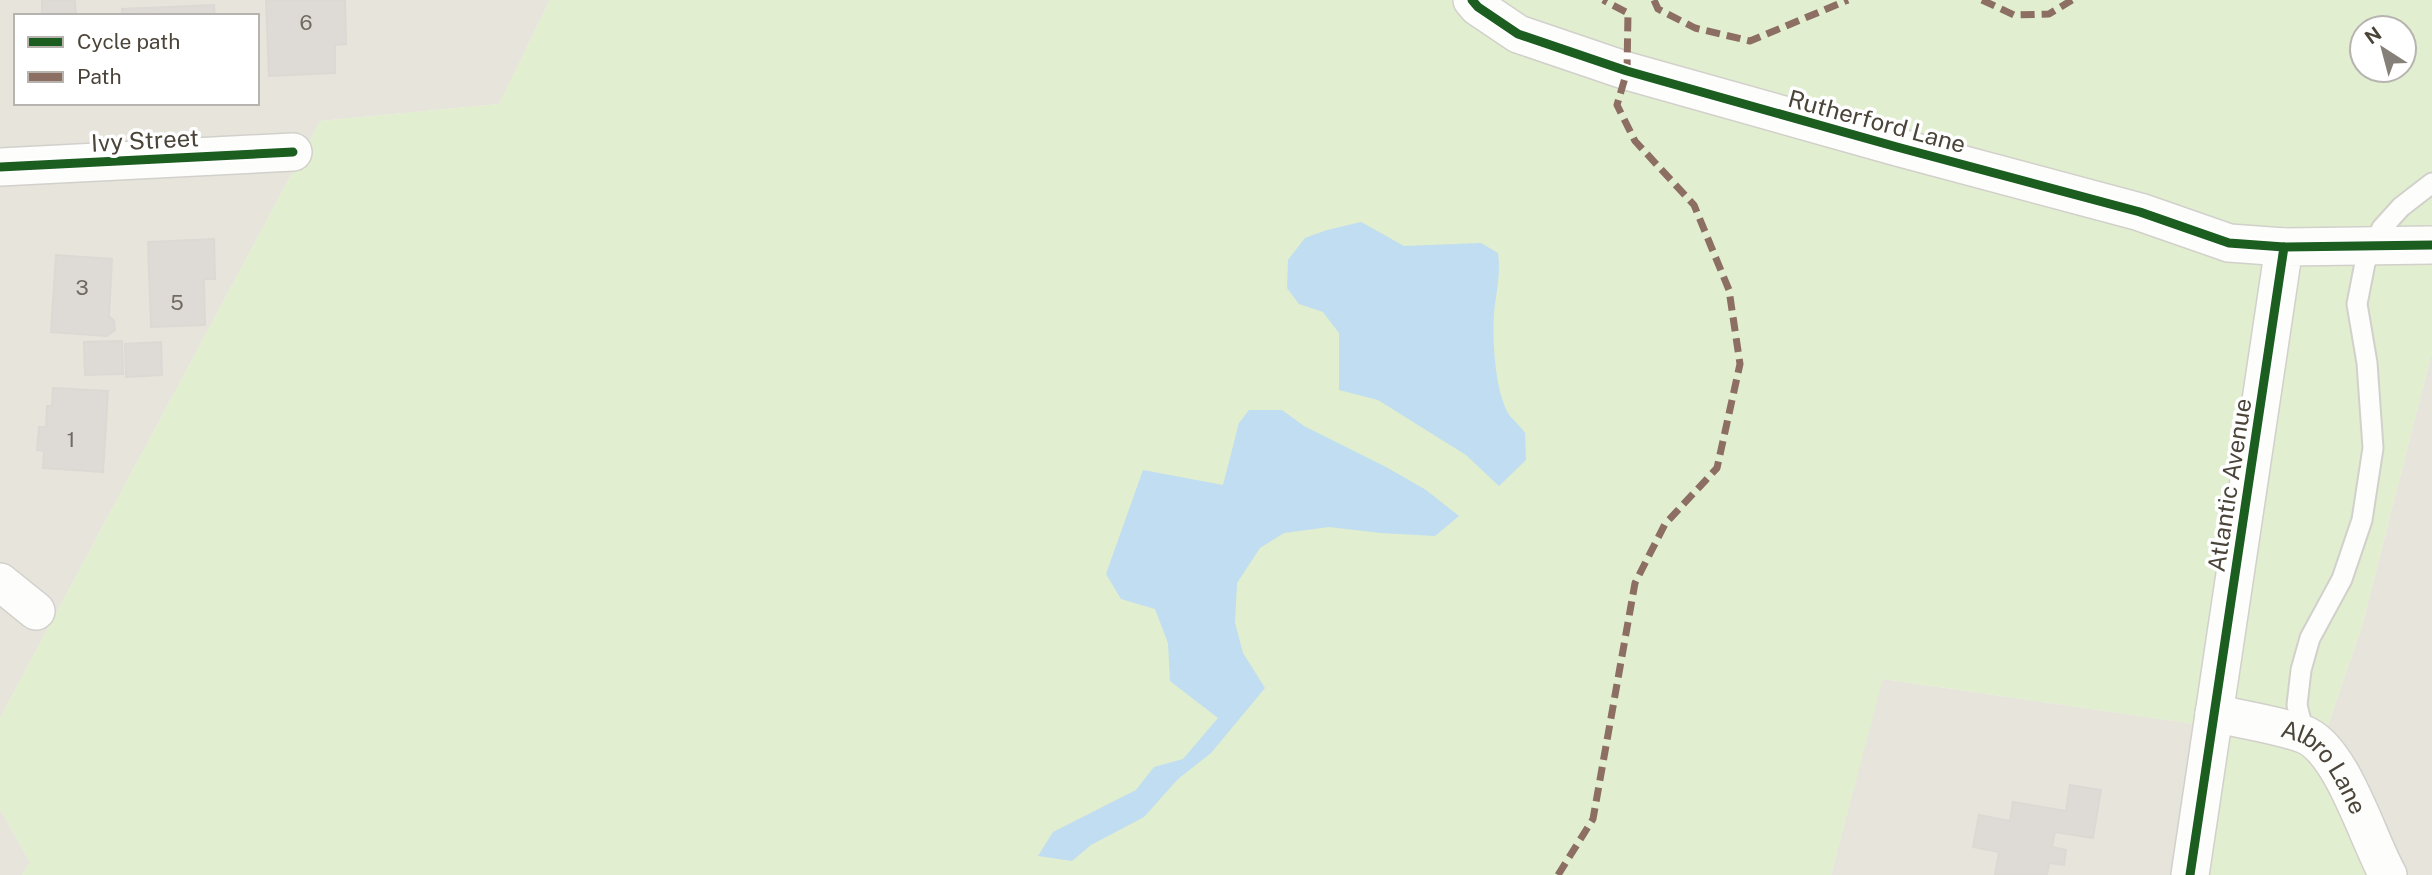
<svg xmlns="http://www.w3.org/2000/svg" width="2432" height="875" font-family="'Public Sans',sans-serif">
<rect width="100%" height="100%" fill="#f4f2ee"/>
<g fill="#e7e4dc" fill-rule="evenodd">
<path d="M0 0H550L499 104 320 121 0 718ZM16 16H257V103H16Z"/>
<path d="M2432 352V875H2379L2327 728 2362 626Z"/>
<path d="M1882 679 2223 728 2201 875H1831Z"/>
<path d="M0 809 30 862 22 875H0Z"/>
</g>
<path fill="#e1eecf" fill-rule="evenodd" d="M550 0H2432V352L2362 626 2327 728 2379 875H2201L2222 728 1883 679 1831 875H22L30 862 0 809V718L320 121 499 104ZM2362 28H2404V70H2362Z"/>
<g fill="#c0ddf1">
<path d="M1361 222 1404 246 1481 243 1498 253C1501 275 1496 292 1494 313 1492 339 1495 395 1510 416 1515 422 1521 427 1525 433L1526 460 1499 486 1466 455 1378 400 1339 390V333L1323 312 1299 304 1287 288 1288 260 1305 238 1327 230Z"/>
<path d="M1249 410H1282L1304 426 1386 467 1426 490 1459 516 1435 536 1381 533 1329 527 1284 533 1260 548 1237 583 1235 623 1243 653 1265 688 1211 753 1178 779 1144 817 1091 845 1072 861 1038 856 1053 832 1136 790 1154 767 1183 759 1218 718 1170 681 1168 643 1155 609 1121 599 1106 574 1143 470 1223 485 1239 423Z"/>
</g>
<g fill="#dedbd6" stroke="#dcd9d4" stroke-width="2">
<path d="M42 0H75L76 16H42Z"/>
<path d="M266 0H345L346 44 335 45V73L269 76Z"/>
<path d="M214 5 215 16H122V9Z"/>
<path d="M214 239 215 279H204L205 325 151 327 148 242Z"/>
<path d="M56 255 112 259 109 316 114 321 115 330 107 336 51 332Z"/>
<path d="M122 341 123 374 85 375 84 342Z"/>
<path d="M161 342 162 375 126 377 125 344Z"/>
<path d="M53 388 108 391 103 472 43 468 44 451 37 450 39 427H46L47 406H52Z"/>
<path d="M2070 785 2101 790 2093 838 2055 832 2052 847 2066 850 2064 865 2049 863 2047 875H1995L1999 852 1973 847 1979 815 2010 821 2013 802 2066 811Z"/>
</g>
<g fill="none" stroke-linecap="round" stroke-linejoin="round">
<g stroke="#d2d0cb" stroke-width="23">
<path id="service" d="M2304 734 2297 705 2301 670 2310 638 2342 579 2362 520 2373 448 2367 363 2357 304 2365 263 2382 228 2401 207 2432 183"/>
</g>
<g stroke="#d2d0cb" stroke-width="40">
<g id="minor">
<path d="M1472 0 1478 7 1518 34 1627 71 1897 147 2140 212 2229 243 2284 247"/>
<path d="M0 167 293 152"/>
<path d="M0 582 36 611"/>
<path id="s1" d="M2214 713C2243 720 2275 724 2303 734 2342 748 2368 840 2388 875"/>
<path d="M2190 875 2284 247 2432 245"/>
</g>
</g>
<use href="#service" stroke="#fdfdfc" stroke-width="19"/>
<use href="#minor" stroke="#fdfdfc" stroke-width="37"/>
<g stroke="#8d6e63" stroke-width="7" stroke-dasharray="14 7" stroke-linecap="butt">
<path d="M1654 0 1658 9 1695 28 1750 41 1848 0"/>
<path d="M1982 0 2014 15 2049 14 2072 0"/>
<path d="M1558 875 1593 819 1635 583 1665 524 1717 468 1740 364 1729 290 1694 205 1635 141 1617 105 1627 71 1628 13 1603 0"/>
</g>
<g stroke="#fff" stroke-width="13">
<g id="cycleway">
<path d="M1472 0 1478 7 1518 34 1627 71 1897 147 2140 212 2229 243 2284 247"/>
<path d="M0 167 293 152"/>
<path d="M2190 875 2284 247 2432 245"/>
</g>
</g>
<use href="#cycleway" stroke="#1b5e20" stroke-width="9"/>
</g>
<g text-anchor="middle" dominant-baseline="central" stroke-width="7" stroke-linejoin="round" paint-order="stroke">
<g font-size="21" fill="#706a61">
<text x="306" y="22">6</text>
<text x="82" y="287">3</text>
<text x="177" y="302">5</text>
<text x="71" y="439">1</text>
</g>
<g font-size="24" fill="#4b4439" stroke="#fff">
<text transform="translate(1877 121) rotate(15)">Rutherford Lane</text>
<text transform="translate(145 140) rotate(-3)">Ivy Street</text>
<text transform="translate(2229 485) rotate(-81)">Atlantic Avenue</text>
<text stroke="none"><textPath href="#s1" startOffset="130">Albro Lane</textPath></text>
</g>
</g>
<rect x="14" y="14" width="245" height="91" fill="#ffffff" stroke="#b7b4b0" stroke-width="2"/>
<rect x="28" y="37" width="35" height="10" fill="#1b5e20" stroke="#b7b4b0" stroke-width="2"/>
<text x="77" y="49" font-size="21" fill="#4b4439">Cycle path</text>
<rect x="28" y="72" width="35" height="10" fill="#8d6e63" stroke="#b7b4b0" stroke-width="2"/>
<text x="77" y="84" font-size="21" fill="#4b4439">Path</text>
<g transform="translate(2383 49) rotate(324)"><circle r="33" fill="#ffffff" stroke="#b7b4b0" stroke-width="2"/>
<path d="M0-5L12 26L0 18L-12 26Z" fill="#868178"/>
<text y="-10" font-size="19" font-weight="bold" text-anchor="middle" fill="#4b4439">N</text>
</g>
</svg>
